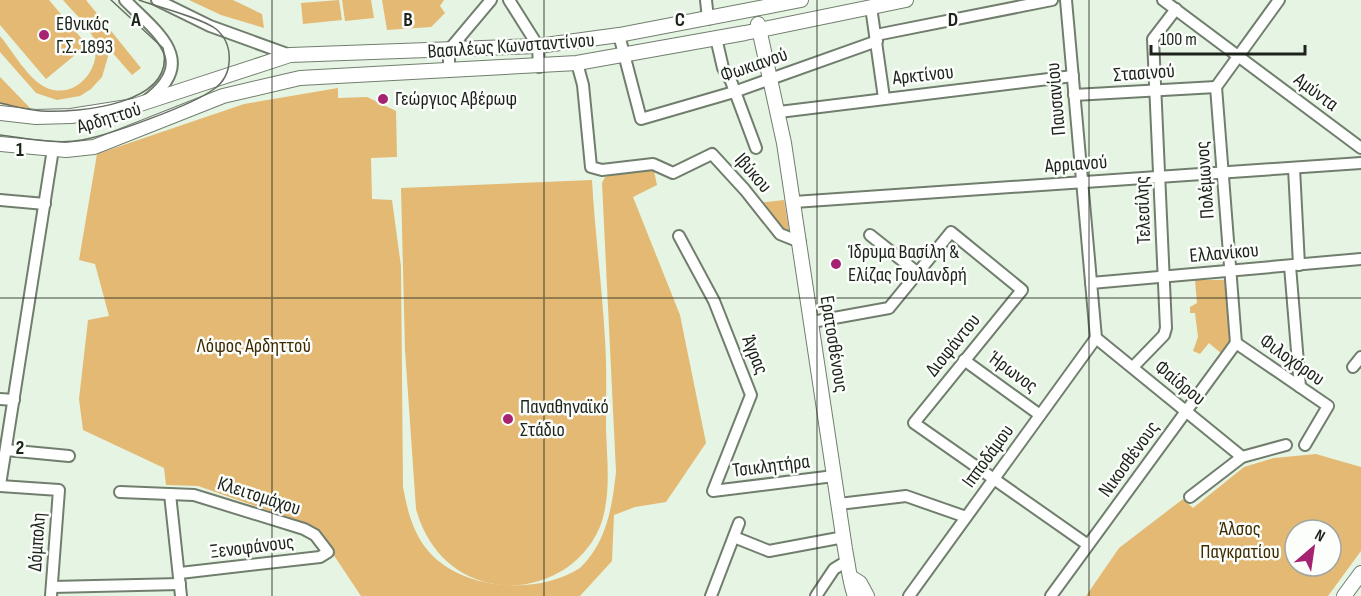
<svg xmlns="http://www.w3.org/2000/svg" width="1361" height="596" font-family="'Sofia Sans Condensed',sans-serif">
<rect width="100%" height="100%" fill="#e6f5e3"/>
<g fill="#e3b974" fill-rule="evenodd">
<path d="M0 0H49L87 45 46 79 0 25Z"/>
<path d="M63 0H86L141 68 132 75 110 50 102 77 91 89 80 96 57 100 36 93 0 52V36C13 51 28 80 47 88 76 100 103 68 94 40 90 26 72 11 63 0Z"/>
<path d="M189 0H233L262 14 264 28 221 15Z"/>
<path d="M339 0 342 20 303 24 301 3Z"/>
<path d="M342 0H371L374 18 345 21Z"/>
<path d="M382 0H444L440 6 445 13 431 27 387 30Z"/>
<path d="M0 77 33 111 0 104Z"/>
<path d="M338 88V98L367 97 396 111 397 157 371 158 372 199 392 200 401 266 403 487C407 509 412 529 425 547 458 591 537 596 580 568 607 542 612 507 616 472L602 183 605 177 653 166 657 185 633 197 680 315 706 443 666 502 635 507 614 515 612 561 580 596H361L319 533 310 525 198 486 166 485 164 468 83 430 79 399 88 320 109 316 95 264 79 260 97 154 244 104Z"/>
<path d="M592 180C595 233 602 286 605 339 607 369 606 400 606 430 607 459 611 492 602 521 587 567 536 594 489 583 452 575 426 546 416 509L405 350 401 188Z"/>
<path d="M784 200 789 230 781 231 757 203Z"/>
<path d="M1195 280H1227L1232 342 1222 354 1209 343 1200 354 1193 351 1198 337 1195 313H1190V307L1197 303Z"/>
<path d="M1316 454 1361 467V551L1328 596H1086L1119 548 1183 499 1193 508 1244 467 1274 458ZM1295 530H1331V566H1295Z"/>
</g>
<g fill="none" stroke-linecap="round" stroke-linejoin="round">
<g stroke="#717e6e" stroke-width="14">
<g id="minor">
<path d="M125 0C156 32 201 61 146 101"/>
<path d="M157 0 210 26 290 55"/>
<path d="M509 0 538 46 539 67"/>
<path d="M706 0 708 19"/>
<path d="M1066 0 1096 338"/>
<path d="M1163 0 1361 148"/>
<path d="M871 7 884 98"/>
<path d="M619 35 641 119 734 92 877 41"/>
<path d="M876 35 1052 0"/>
<path d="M716 38 723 68 731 81 756 148"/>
<path d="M577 63 583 85 591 167 602 170 653 164 673 173 712 154 745 190 780 234 800 242"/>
<path d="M449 71V50L491 0"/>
<path d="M1216 87 1236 343"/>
<path d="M1216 87 1279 0"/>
<path d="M1074 95 1216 87"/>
<path d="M779 112 1073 76"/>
<path d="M1294 168 1299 265"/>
<path d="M0 200 45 204"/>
<path d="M794 202 1361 163"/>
<path d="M870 235 918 273"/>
<path d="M679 236 714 301 751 395 713 491 834 476"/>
<path d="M1290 266 1300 387"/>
<path d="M1091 283 1361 259"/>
<path d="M812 322 889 308 951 232 1022 290 914 423 1088 545"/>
<path d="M1096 338 1242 457"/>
<path d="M1236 343 1328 406 1305 445"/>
<path d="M964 360 1040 415"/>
<path d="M1133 367 1164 335 1166 328 1153 39 1176 9"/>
<path d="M1353 367 1361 357"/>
<path d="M0 399 14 400"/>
<path d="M6 450 69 456"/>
<path d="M0 485 53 149"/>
<path d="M0 486 59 490 51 596"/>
<path d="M120 492 194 495 304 529 315 535 328 552 320 557 180 573"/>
<path d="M170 494 181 596"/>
<path d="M1190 497 1242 457 1286 445"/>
<path d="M839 504 906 496 966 517"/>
<path d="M734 537 769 551 844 537"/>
<path d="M52 587 180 584"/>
<path d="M711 596 739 523"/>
<path d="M816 596 834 569 847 561"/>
<path d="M909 596 1096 338"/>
<path d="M1051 596 1236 343"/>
</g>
</g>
<g stroke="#717e6e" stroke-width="16">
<g id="major">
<path d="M758 24 784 143 845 549C848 564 850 584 855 596"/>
<path d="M0 113 36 117 71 116 134 106 290 55 538 46 619 35 801 0"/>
<path d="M0 144 66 150 94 147 223 96 300 78 577 63 745 33 906 0"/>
<path d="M852 578 860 583 867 596"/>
<path d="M1344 596 1361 573"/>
</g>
</g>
<use href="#minor" stroke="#fff" stroke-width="10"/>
<use href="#major" stroke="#fff" stroke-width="14"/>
<g stroke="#676f64" stroke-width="1.5">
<path d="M0 103C14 106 27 110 41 111 78 113 177 105 163 48L111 0"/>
<path d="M0 135C26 138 56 145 82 140 109 135 193 105 214 89 234 75 234 44 216 29 202 18 158 7 139 0"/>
</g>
</g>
<path fill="none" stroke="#1d221b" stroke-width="1.5" stroke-opacity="0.55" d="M272 0V596M544 0V596M817 0V596M1089 0V596M0 298H1361"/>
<g fill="#a52370" stroke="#fbfefb" stroke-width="2">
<circle cx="44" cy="35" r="6"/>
<circle cx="383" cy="99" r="6"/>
<circle cx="836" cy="264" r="6"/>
<circle cx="508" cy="419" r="6"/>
</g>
<g text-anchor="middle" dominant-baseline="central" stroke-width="5" stroke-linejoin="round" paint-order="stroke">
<g font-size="20" fill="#1d221b" stroke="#fbfefb" text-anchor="start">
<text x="56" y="24">Εθνικός<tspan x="56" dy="23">Γ.Σ. 1893</tspan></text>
<text x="395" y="99">Γεώργιος Αβέρωφ</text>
<text x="848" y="252">Ίδρυμα Βασίλη &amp;<tspan x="848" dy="23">Ελίζας Γουλανδρή</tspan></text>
<text x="520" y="407">Παναθηναϊκό<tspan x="520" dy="23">Στάδιο</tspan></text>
</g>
<g font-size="20" fill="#1d221b" stroke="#fbfefb">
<text transform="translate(511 46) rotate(-4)">Βασιλέως Κωνσταντίνου</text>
<text transform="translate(754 65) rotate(-19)">Φωκιανού</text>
<text transform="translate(1144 73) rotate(-4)">Στασινού</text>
<text transform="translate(923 75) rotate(-6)">Αρκτίνου</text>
<text transform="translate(1316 92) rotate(37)">Αμύντα</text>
<text transform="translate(1056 99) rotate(-95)">Παυσανίου</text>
<text transform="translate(109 118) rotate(-17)">Αρδηττού</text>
<text transform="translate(1076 164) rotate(-4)">Αρριανού</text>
<text transform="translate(753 173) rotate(49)">Ιβύκου</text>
<text transform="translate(1205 180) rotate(-94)">Πολέμωνος</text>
<text transform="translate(1143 210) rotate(-92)">Τελεσίλης</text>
<text transform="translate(1224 253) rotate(-5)">Ελλανίκου</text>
<text transform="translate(834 344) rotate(81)">Ερατοσθένους</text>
<text transform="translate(953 345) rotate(-51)">Διοφάντου</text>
<text transform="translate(755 355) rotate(68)">Άγρας</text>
<text transform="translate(1292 360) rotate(35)">Φιλοχόρου</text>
<text transform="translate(1013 372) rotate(36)">Ήρωνος</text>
<text transform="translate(1180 383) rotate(39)">Φαίδρου</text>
<text transform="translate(988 456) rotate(-54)">Ιπποδάμου</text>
<text transform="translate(1129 459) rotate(-54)">Νικοσθένους</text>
<text transform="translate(771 466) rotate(-7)">Τσικλητήρα</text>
<text transform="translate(259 496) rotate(18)">Κλειτομάχου</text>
<text transform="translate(37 542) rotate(-86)">Δόμπολη</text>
<text transform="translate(252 547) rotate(-7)">Ξενοφάνους</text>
</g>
<g font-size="20" fill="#3f2a01" stroke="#fbfefb">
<text x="254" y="346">Λόφος Αρδηττού</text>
<text x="1240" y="529">Άλσος<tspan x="1240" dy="23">Παγκρατίου</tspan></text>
</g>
</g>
<g font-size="20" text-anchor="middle" font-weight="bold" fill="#1d221b" stroke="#fbfefb" stroke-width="5" stroke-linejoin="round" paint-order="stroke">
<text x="136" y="26">A</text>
<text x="408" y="26">B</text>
<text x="680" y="26">C</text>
<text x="953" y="26">D</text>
<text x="20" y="156">1</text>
<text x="20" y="454">2</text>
</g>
<g transform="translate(1313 548) rotate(29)"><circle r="28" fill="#fbfefb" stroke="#a2a6a1" stroke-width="1.5"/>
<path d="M0-4.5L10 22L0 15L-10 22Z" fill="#a52370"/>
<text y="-9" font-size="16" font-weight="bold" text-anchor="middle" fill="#1d221b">N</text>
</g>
<path d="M1151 45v9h154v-9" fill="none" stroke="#1d221b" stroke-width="3"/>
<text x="1160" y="45" font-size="18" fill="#1d221b" stroke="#fbfefb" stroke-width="4.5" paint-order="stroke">100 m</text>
</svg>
